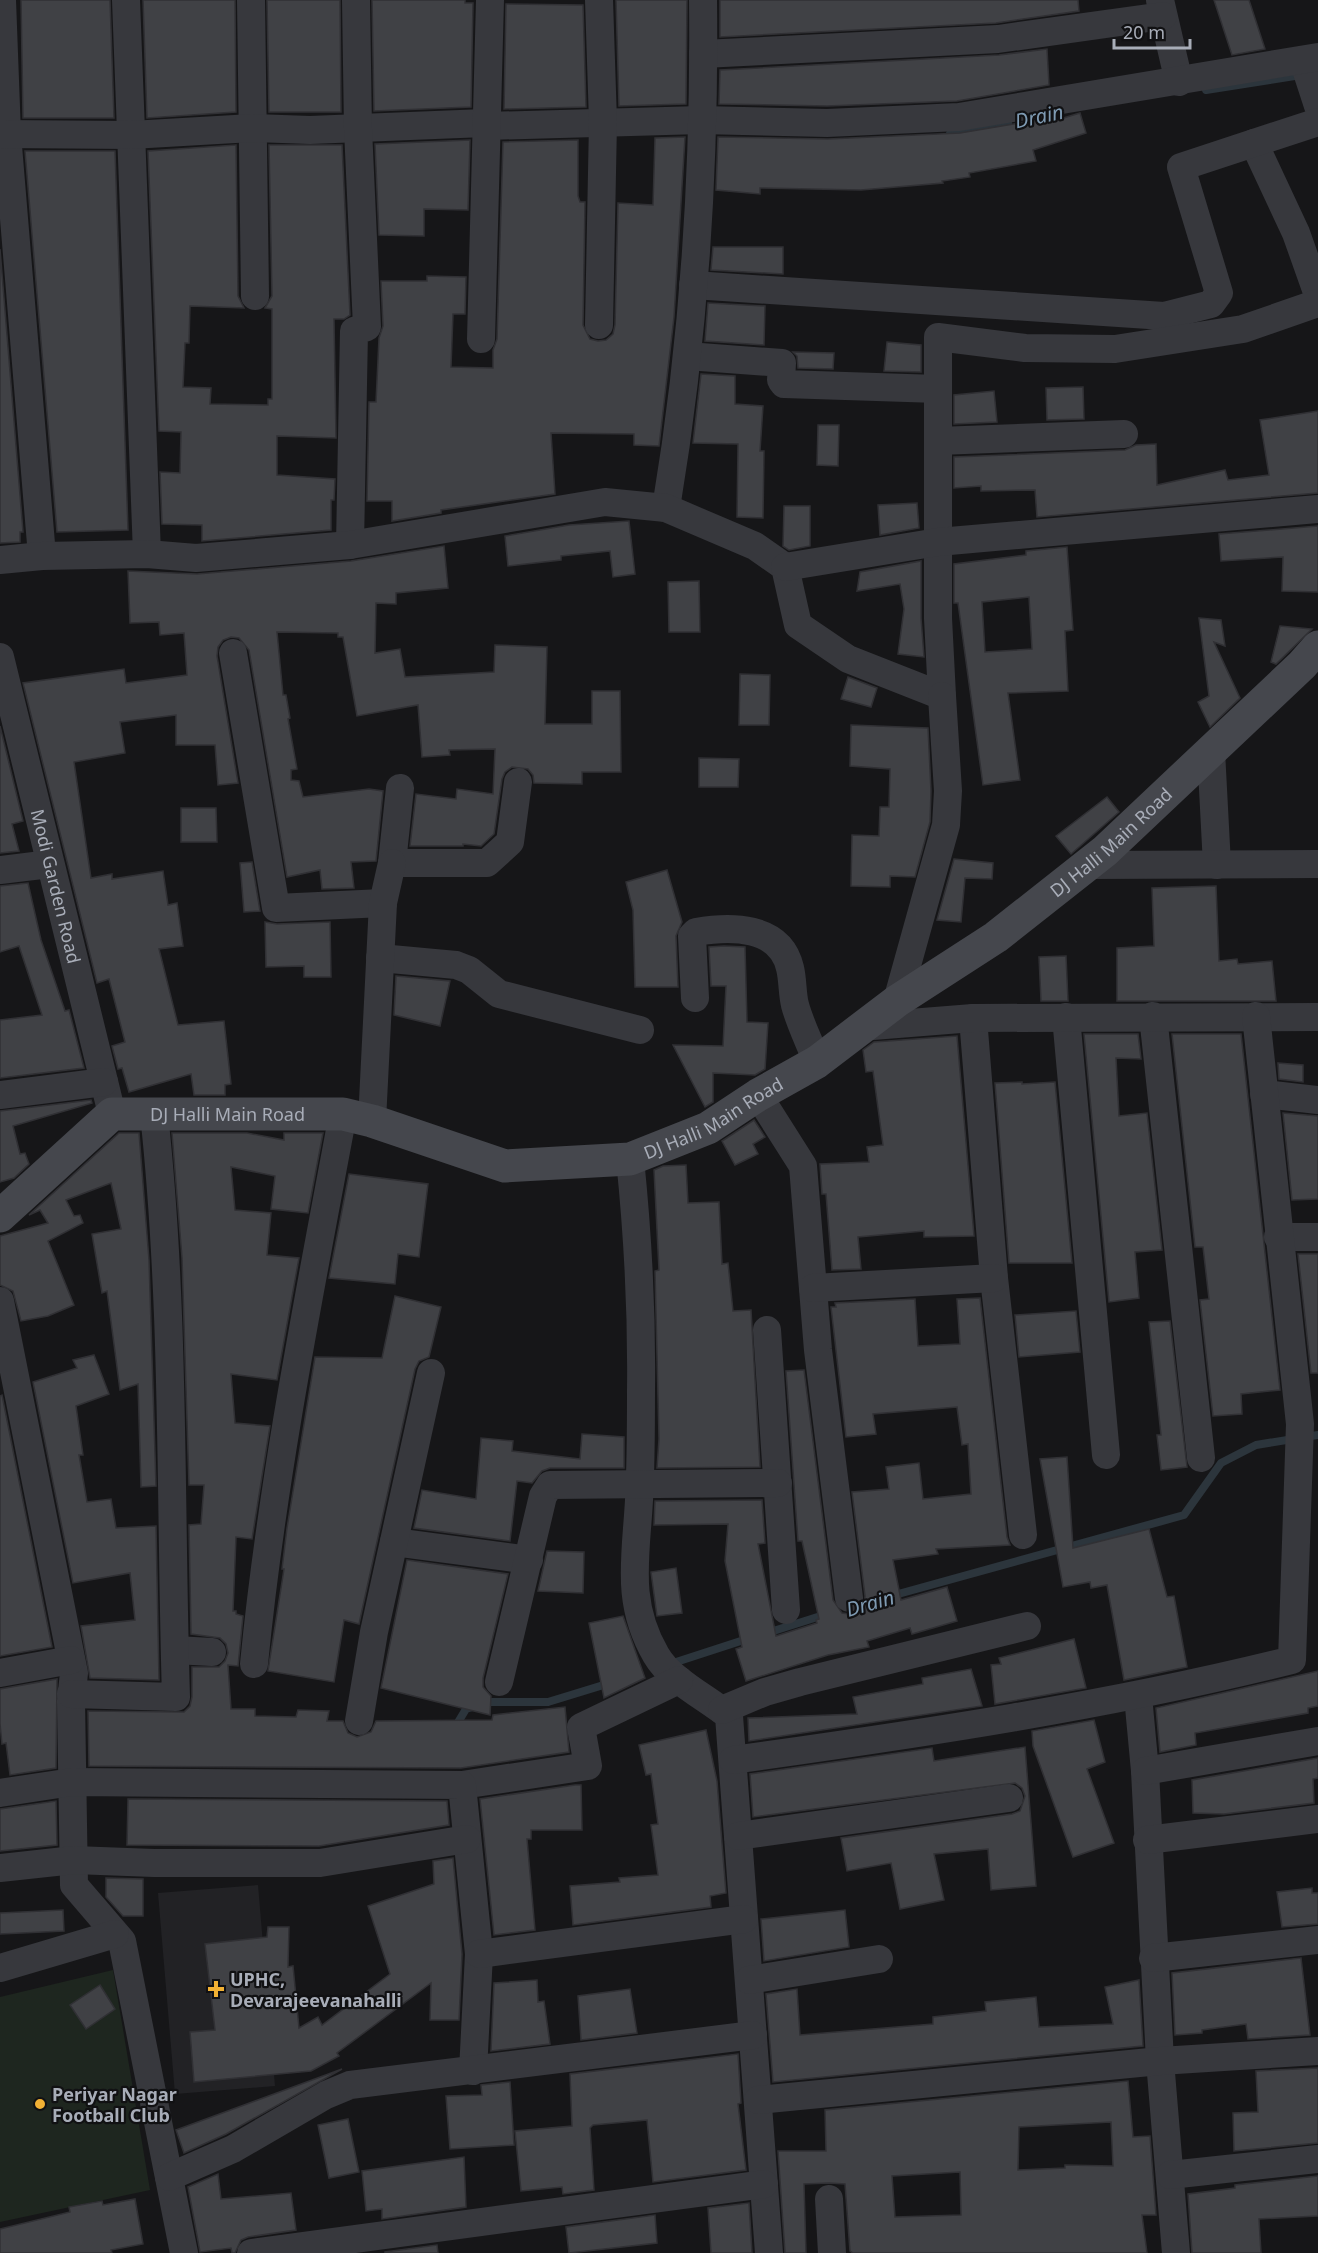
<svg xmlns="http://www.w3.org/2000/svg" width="1318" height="2253" font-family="'Noto Sans',sans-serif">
<rect width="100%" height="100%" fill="#161618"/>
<path fill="#222225" d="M258 1885 275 2086 175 2094 158 1893Z"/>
<path fill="#1e261f" d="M113 1970 150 2190 0 2222V1997Z"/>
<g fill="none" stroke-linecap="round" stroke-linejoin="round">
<g stroke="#2c353c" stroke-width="8">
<path d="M1206 90 1301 75"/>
<path d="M950 134 1008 123"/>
<path d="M891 1596 1184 1515 1221 1463 1256 1445 1318 1435"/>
<path d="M767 1633 827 1614"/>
<path d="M670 1664 750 1638"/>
<path d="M454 1729 466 1709 489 1702H548L610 1683"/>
</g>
</g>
<g fill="#404145" stroke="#303034" stroke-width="1.5" fill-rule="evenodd">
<path d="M21 0H110L114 118H23Z"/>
<path d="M143 0H235L236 112 147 118Z"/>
<path d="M267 0H340L341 112H269Z"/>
<path d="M372 0H465V3H473L471 107 374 111Z"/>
<path d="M616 0H687L686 104 619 106Z"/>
<path d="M720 0H1078L1079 11 996 23 720 37Z"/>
<path d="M1214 0H1249L1265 49 1232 55Z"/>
<path d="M506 4 583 5 586 107 504 109Z"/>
<path d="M1047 49 1049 85 957 101 827 106 719 104 720 70 999 55Z"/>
<path d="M1080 113 1086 133 1033 150 1036 161 969 173 970 177 942 181 943 183 861 190 760 188V194L716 190 718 137 828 139 960 133 1050 118V122Z"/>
<path d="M685 137 674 317 659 446 634 445V434L551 433 555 494 441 510V513L392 521V501H367L369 402H376L379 338 383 326 381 281H427V276L466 277 465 314H453L451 367 493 368V350L497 339 503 142 578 140V196L580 202H585L583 325 590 339 598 341 606 340 613 334 615 325 618 203 653 205 655 138Z"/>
<path d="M470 140 468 210 424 209V236L379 235 375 144Z"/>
<path d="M236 145 238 296 244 308 190 306 189 343H185L183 387 211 388 210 404 268 405V399H272V309L265 308 272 296 269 145H342L350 315 344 319H334L336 438 277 436V475L335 479 334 500H331V530L202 541V525L162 524 160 472 180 473 181 432 159 431 148 151Z"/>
<path d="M25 151H115L128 530 57 532Z"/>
<path d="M713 247H783V274L711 270Z"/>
<path d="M0 249 23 532H20V542L0 543Z"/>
<path d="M708 303 765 306 764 345 705 341Z"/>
<path d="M887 342 921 345V372L884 371Z"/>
<path d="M793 352 834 353 833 369 798 368 797 356Z"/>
<path d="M701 374 735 376V404L763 406 760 451H764L763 518 737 517 738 444 693 443Z"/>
<path d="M1083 387 1084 419 1047 420 1046 388Z"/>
<path d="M994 391 997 422 954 424V395Z"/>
<path d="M1318 411V493L1037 517 1035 490 981 491V486L954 488V457L1125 450 1136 445 1156 444 1157 485 1225 470 1228 480 1269 475 1260 420Z"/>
<path d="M818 425H839L838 466 817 465Z"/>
<path d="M917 503 919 528 880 535 878 505Z"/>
<path d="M784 506H810V546L789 550 783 546Z"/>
<path d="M629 521 635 574 613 577 610 551 561 556V560L508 566 505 536 569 525Z"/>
<path d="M1318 526V592L1282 591 1283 557 1221 561 1219 534Z"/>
<path d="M444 546 448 588 396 593V604L376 603 375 653 400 649 405 677 494 672 495 645 547 647 545 724H592V691H620L621 772H582V784L534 783 533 775 528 769 512 767 505 772 502 779 494 834 481 846 463 844V846H410L416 794 456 799 457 789 493 794 495 749 449 750 450 755 422 757 418 705 357 716 343 637H338V633L277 632 283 695H286L290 718 288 719 297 769 291 770V780L299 781 303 797 369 789 383 791 376 861 351 862 354 888 322 889 320 870 287 877 249 650 239 638 231 637 223 640 218 647 217 656 238 783 218 785 215 745H176V715L120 722 125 753 74 762 91 878 112 874V879L163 871 168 905 177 903 183 946 159 949 178 1025 224 1021 231 1084 225 1085V1095H194L191 1074 129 1092 122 1068 118 1069 112 1046 125 1042 109 979 97 983 23 683 124 669 126 683 187 675 184 633 160 635 159 622 130 623 128 571 197 574 351 561Z"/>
<path d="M1067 547 1073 630 1065 631 1068 691 1008 693 1020 780 983 785 958 603H954V564L1026 555V551ZM1029 597 1032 649 985 652 982 602Z"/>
<path d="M921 561V618L924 657 898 654 904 609 900 584 857 591 860 572Z"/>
<path d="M699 581 700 632H669L668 582Z"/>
<path d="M1199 618 1221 620 1225 646 1214 642 1240 698 1210 727 1198 702 1209 696Z"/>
<path d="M1280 626 1312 629 1276 664 1271 662Z"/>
<path d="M740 674 770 675 769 725H739Z"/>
<path d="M848 677 877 688 871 707 841 699Z"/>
<path d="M851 725 928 728 931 791 930 822 915 877 890 876V887L851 886 852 835 879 836 880 807H889L890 769 850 766Z"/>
<path d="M0 726 23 821 12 824 19 851 0 853Z"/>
<path d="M699 758 739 759 738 787H699Z"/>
<path d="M1107 797 1119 812 1071 854 1056 836Z"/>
<path d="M181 808H216L217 842H181Z"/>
<path d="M954 859 993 863 992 879 965 878 961 922 937 920Z"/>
<path d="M252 862 260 911 244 912 240 863Z"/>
<path d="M667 870 682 922 676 936 678 987H635L633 910 626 882Z"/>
<path d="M28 883 41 940 65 1011 69 1010 84 1068 0 1078V1020L42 1015 19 946 0 952V886Z"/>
<path d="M1216 886 1219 961 1237 959 1238 964 1272 961 1276 1001H1117V948L1154 946 1152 888Z"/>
<path d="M265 922 277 924 330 922 331 977H304V966L266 967Z"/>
<path d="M724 946 745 947 747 1022 768 1023 765 1069 755 1075 713 1073V1102L705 1107 673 1045 723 1046 726 986H711L709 947Z"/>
<path d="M1066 956 1068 1001H1041L1039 957Z"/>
<path d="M396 976 450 981 440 1026 394 1015Z"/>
<path d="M1084 1034H1138L1141 1059 1116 1058 1119 1116 1147 1113 1162 1250 1135 1252 1139 1298 1109 1302Z"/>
<path d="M1172 1034H1241L1280 1390 1241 1394 1242 1414 1213 1416 1200 1300 1209 1299 1203 1247H1195Z"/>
<path d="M957 1036 974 1236 924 1237V1231L858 1237 861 1269 832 1270 826 1194H822L820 1164 869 1162 867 1147 883 1145 873 1071 866 1072 863 1050 874 1042Z"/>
<path d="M1278 1063 1303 1065V1082L1279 1079Z"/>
<path d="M1022 1082V1084L1055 1082 1072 1263H1009L995 1083Z"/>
<path d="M91 1100 92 1103 13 1126 20 1154 25 1153 29 1164 14 1178 0 1182V1111Z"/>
<path d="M1283 1113 1318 1116V1199L1292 1200Z"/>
<path d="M754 1120 765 1137 753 1144 758 1154 735 1165 722 1141Z"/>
<path d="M119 1133H139L149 1260 156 1486 141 1487 138 1384 120 1390 107 1291 102 1293 92 1234 121 1229 111 1183 66 1200 74 1216 80 1215 83 1223 48 1241 74 1305 48 1316 21 1321 13 1291 0 1285V1236L48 1223 40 1210 29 1215Z"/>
<path d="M172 1133H247L284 1140V1133H323L308 1213 271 1209 275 1176 231 1167 235 1210 271 1213 267 1255 299 1258 277 1380 231 1374 235 1423 270 1426 252 1539 236 1537 233 1611H236V1614L243 1616 238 1666 228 1665 231 1709H255V1716L296 1717 298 1710 329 1711 327 1721H343L348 1733 357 1737 371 1732 376 1721 492 1720 493 1715 565 1707 569 1752 461 1768 89 1766 88 1711 184 1712 190 1706 192 1697V1667H219L225 1661 228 1653 226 1644 220 1638 191 1634 189 1525 201 1524 204 1485H189L182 1258Z"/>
<path d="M686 1165 688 1203 719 1202 722 1264 728 1263 733 1311 751 1310 760 1467 657 1468 659 1439 655 1271 659 1270 654 1170 663 1166Z"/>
<path d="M349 1174 428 1184 419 1257 398 1254 395 1284 329 1278Z"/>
<path d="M1298 1254H1318V1373H1311Z"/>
<path d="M395 1296 441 1307 429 1357 419 1361 415 1369 359 1624 344 1620 334 1682 268 1671 284 1569H282L287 1528 315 1357 382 1358Z"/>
<path d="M980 1298 1007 1537 1010 1545 936 1549 938 1554 893 1560 901 1600 947 1587 957 1621 912 1634 910 1628 867 1641 869 1647 828 1655 746 1681 736 1649 742 1647 725 1561 728 1524 654 1525 655 1501 762 1500 765 1543 758 1544 776 1636 817 1623 816 1620 819 1619 802 1541H798L786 1371 804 1370 833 1600 842 1613 850 1614 858 1611 864 1605 865 1596 852 1492 889 1489 886 1467 919 1463 923 1499 971 1494 968 1444 962 1445 957 1407 873 1414 876 1434 846 1437 831 1307H836L835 1303 915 1299 918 1346 960 1344 957 1299Z"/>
<path d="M1076 1311 1080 1352 1019 1357 1015 1315Z"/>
<path d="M1170 1321 1187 1467 1161 1470 1157 1435H1161L1149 1322Z"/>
<path d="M94 1355 109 1394 76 1406 83 1455H79L87 1502 111 1499 116 1528 156 1526 159 1680 90 1678 81 1626 135 1620 130 1573 73 1583 33 1382 77 1368 73 1360Z"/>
<path d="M2 1395 52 1647 0 1656V1396Z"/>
<path d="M582 1434 624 1437V1468H550L542 1471 532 1483 517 1481 510 1541 414 1528 422 1490 476 1499 481 1438 513 1441 512 1451 580 1459Z"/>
<path d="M1067 1457 1073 1548 1149 1529 1167 1597 1174 1596 1187 1667 1124 1680 1107 1585 1091 1588 1090 1582 1063 1587 1040 1459Z"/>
<path d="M547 1551 584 1552 583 1593 538 1591Z"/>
<path d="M407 1560 508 1574 483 1678V1687L491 1696 490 1715 381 1688Z"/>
<path d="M676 1568 682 1613 657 1616 651 1572Z"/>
<path d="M623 1616 645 1678 604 1698 589 1623Z"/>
<path d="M1074 1639 1086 1688 995 1704 991 1665 1001 1664 999 1658Z"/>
<path d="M971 1669 982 1706 749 1741 748 1718 857 1714 853 1697 923 1684 922 1678Z"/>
<path d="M1318 1671V1706L1308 1708V1713L1195 1733 1196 1745 1160 1752 1156 1708Z"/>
<path d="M57 1679 56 1768 10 1775 6 1743 2 1744 0 1724V1689Z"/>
<path d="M1094 1720 1105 1762 1087 1769 1114 1843 1073 1857 1033 1746 1032 1731Z"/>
<path d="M706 1730 717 1781 726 1893 710 1896 711 1907 573 1925 570 1886 620 1882 619 1878 658 1875 651 1825 658 1824 651 1774 646 1775 639 1745Z"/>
<path d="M1025 1747 1036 1886 991 1890 988 1849 934 1854 944 1900 900 1909 891 1863 847 1871 841 1838 1012 1814 1020 1811 1025 1796 1022 1788 1015 1783 753 1817 750 1774 932 1748 934 1761Z"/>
<path d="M1318 1758V1778L1313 1779 1314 1803 1224 1814 1193 1813 1192 1780Z"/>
<path d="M575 1785H581L582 1830H531V1839H527L535 1930 494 1935 480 1799Z"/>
<path d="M128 1799 447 1801 449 1825 319 1846 127 1845Z"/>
<path d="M56 1801 57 1845 0 1851V1809Z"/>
<path d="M453 1858 462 1954 459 2020H430L431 1983 337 2053 339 2056 311 2071 194 2082 190 2032 215 2030 205 1944 267 1937 268 1927H289L288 1967 293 1966 299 2028 318 2017 322 2025 390 1974 368 1906 434 1884 433 1861Z"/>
<path d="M106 1878 143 1879V1916H123L106 1897Z"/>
<path d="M1312 1888V1893H1318V1924L1282 1927 1277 1892Z"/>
<path d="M63 1910 64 1931 0 1934V1913Z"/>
<path d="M845 1910 849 1947 764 1961 761 1919Z"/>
<path d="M1301 1958 1310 2035 1248 2039 1246 2024 1202 2030V2033L1175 2035 1172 1973Z"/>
<path d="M537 1980 538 2002 544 2001 550 2044 491 2051 494 1983Z"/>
<path d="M1139 1980 1143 2046 773 2082 766 1994 797 1989 800 2035 933 2024V2017L986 2011 985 2002 1036 1997 1039 2027 1113 2024 1105 1987Z"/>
<path d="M100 1985 115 2009 86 2029 70 2005Z"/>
<path d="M630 1989 637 2033 581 2040 578 1996Z"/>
<path d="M738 2054 741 2103 738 2104 746 2170 653 2182 647 2120 593 2125 590 2128 594 2190 563 2194 562 2187 521 2191 515 2131 572 2126 570 2074Z"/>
<path d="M1318 2068V2143L1234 2151 1233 2113 1258 2112 1256 2071Z"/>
<path d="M342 2069 226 2134 184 2153 176 2130Z"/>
<path d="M1128 2081 1133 2137 1150 2136 1156 2215H1142L1147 2253H853L850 2251 845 2184 829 2183 804 2184 806 2253H785L778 2151H826L825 2110ZM1111 2122 1113 2166 1065 2165V2168L1018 2170 1019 2127ZM960 2172 961 2215 895 2217 892 2176Z"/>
<path d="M510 2082 514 2145 450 2149 446 2096 482 2095 481 2085Z"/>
<path d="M348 2119 359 2172 329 2178 318 2125Z"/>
<path d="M464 2157 466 2207 382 2219V2209L366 2211 362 2171Z"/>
<path d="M218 2174 221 2199 291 2193 296 2230 248 2237 241 2240 235 2253H232L231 2248 200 2252 188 2187Z"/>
<path d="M1318 2176V2216L1259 2219 1261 2253H1192L1188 2194 1235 2188V2185Z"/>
<path d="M135 2199 143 2244 111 2250 112 2253H0V2229L70 2212 69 2207 102 2201 103 2205Z"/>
<path d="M749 2203 752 2253H711L708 2208Z"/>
<path d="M655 2215 657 2243 569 2253 566 2227Z"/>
<path d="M437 2245 438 2253H385V2252Z"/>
</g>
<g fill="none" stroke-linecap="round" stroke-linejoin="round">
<g stroke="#37383d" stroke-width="28">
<path d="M2 0 7 134 42 556"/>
<path d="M126 0 147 554"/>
<path d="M251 0 255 296"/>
<path d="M1160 0 1179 82"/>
<path d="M703 54 998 39 1163 16"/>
<path d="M1303 60 1318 106"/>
<path d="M0 134 131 135 252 128 310 130 485 123 486 126 701 120 827 123 959 117 1318 57"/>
<path d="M1254 143 1296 233 1318 295"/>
<path d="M693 285 1164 316 1211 304 1219 293 1181 167 1318 122"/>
<path d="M599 325 603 122 599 0"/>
<path d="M481 339 490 0"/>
<path d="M687 356 782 363 781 380 784 384 938 389"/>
<path d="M938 441 1124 434"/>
<path d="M666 508C694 341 705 169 703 0"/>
<path d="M350 545 354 331 367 327 358 129 356 0"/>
<path d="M0 560 42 556 147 554 196 558 350 545 605 502 666 508 755 546 785 567 798 625 848 659 942 696 938 618V337L1025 348 1115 349 1243 329 1318 303"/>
<path d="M785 567 938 542 1318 509"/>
<path d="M233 653 276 908 383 903"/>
<path id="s1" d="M0 657 112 1114"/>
<path d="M1211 751 1217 865"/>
<path d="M400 788 392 863H487L510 842 518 782"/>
<path d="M1088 865 1318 864"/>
<path d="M0 870 50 864"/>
<path d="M380 958 456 965 469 970 499 994 640 1030"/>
<path d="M695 998 692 936 696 932C730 926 780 925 790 968 793 980 792 993 795 1005 800 1024 810 1043 817 1062"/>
<path d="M897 1001 946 825 948 791 942 696"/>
<path d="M1153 1016 1201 1458"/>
<path d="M1066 1017 1106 1455"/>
<path d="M973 1018 994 1278 1023 1535"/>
<path d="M860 1027 973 1018 1318 1017"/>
<path d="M1264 1094 1318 1100"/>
<path d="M0 1095 104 1082"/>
<path d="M758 1095 803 1166 818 1350 849 1598"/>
<path d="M372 1121 383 903 392 863"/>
<path d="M630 1159C638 1237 642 1313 641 1391 641 1427 641 1464 639 1500 636 1557 625 1602 656 1655 671 1681 706 1697 729 1716L769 2253"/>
<path d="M1278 1237H1318"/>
<path d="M813 1288 994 1278"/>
<path d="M0 1301 74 1673 71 1701 74 1885 122 1941 184 2253"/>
<path d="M767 1330 786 1610"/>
<path d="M394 1542 529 1560"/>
<path d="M175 1650 212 1652"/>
<path d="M254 1664C272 1480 309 1296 343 1114"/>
<path d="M0 1673 71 1660"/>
<path d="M499 1682 543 1496 550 1485 778 1483"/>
<path d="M71 1694 176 1697C170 1503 175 1307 154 1114"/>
<path d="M1138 1696 1145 1771 1160 2061 1176 2253"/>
<path d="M722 1710 765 1692 800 1682 1027 1626"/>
<path d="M359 1721 374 1632 431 1373"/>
<path d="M733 1760C920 1734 1108 1706 1292 1660L1300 1424 1256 1016"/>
<path d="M1145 1771 1318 1741"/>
<path d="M462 1785 588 1766 581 1727 679 1680"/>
<path d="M0 1793 72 1782 462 1785 479 1954 473 2071"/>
<path d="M738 1836 1009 1798"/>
<path d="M1147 1840 1318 1819"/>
<path d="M0 1868 74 1860 154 1863H320L467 1839"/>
<path d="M479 1954 744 1919"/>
<path d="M1153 1958 1318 1940"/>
<path d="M0 1968 115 1934"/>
<path d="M749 1980 879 1959"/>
<path d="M758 2100 1160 2061 1318 2051"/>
<path d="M1170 2175 1318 2159"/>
<path d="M169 2177 233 2149 326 2095 350 2085 753 2035"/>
<path d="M829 2199 832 2253"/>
<path d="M251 2253 764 2184"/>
</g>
<path stroke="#45474d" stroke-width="33" id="s2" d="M0 1216 112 1114H343L372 1121 505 1166 630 1159 708 1128 758 1095 817 1062 897 1001 996 937 1105 851 1302 665 1318 647"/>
</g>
<g fill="#f2b134" stroke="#111113" stroke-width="2">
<path d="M213 1980h6v6h6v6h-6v6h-6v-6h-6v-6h6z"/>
<circle cx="40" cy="2104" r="6"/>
</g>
<g text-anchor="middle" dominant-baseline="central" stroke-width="4.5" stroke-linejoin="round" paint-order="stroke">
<g font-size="18" fill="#a8adb8" stroke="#111113">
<text stroke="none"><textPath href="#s2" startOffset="1257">DJ Halli Main Road</textPath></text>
<text stroke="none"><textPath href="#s1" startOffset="236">Modi Garden Road</textPath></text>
<text stroke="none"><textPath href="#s2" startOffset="267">DJ Halli Main Road</textPath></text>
<text stroke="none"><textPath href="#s2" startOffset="771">DJ Halli Main Road</textPath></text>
</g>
<g font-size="18" font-weight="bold" fill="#a8adb8" stroke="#111113" text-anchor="start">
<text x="230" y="1979">UPHC,<tspan x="230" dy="21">Devarajeevanahalli</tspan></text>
<text x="52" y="2094">Periyar Nagar<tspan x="52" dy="21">Football Club</tspan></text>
</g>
<g font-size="20" font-style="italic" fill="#7f9bb3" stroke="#111113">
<text transform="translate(1039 116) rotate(-12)">Drain</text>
<text transform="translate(870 1603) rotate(-16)">Drain</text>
</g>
</g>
<path d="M1114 39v9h76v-9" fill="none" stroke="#a8adb8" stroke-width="3"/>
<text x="1123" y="39" font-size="18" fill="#a8adb8" stroke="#111113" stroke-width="4.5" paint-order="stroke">20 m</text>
</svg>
